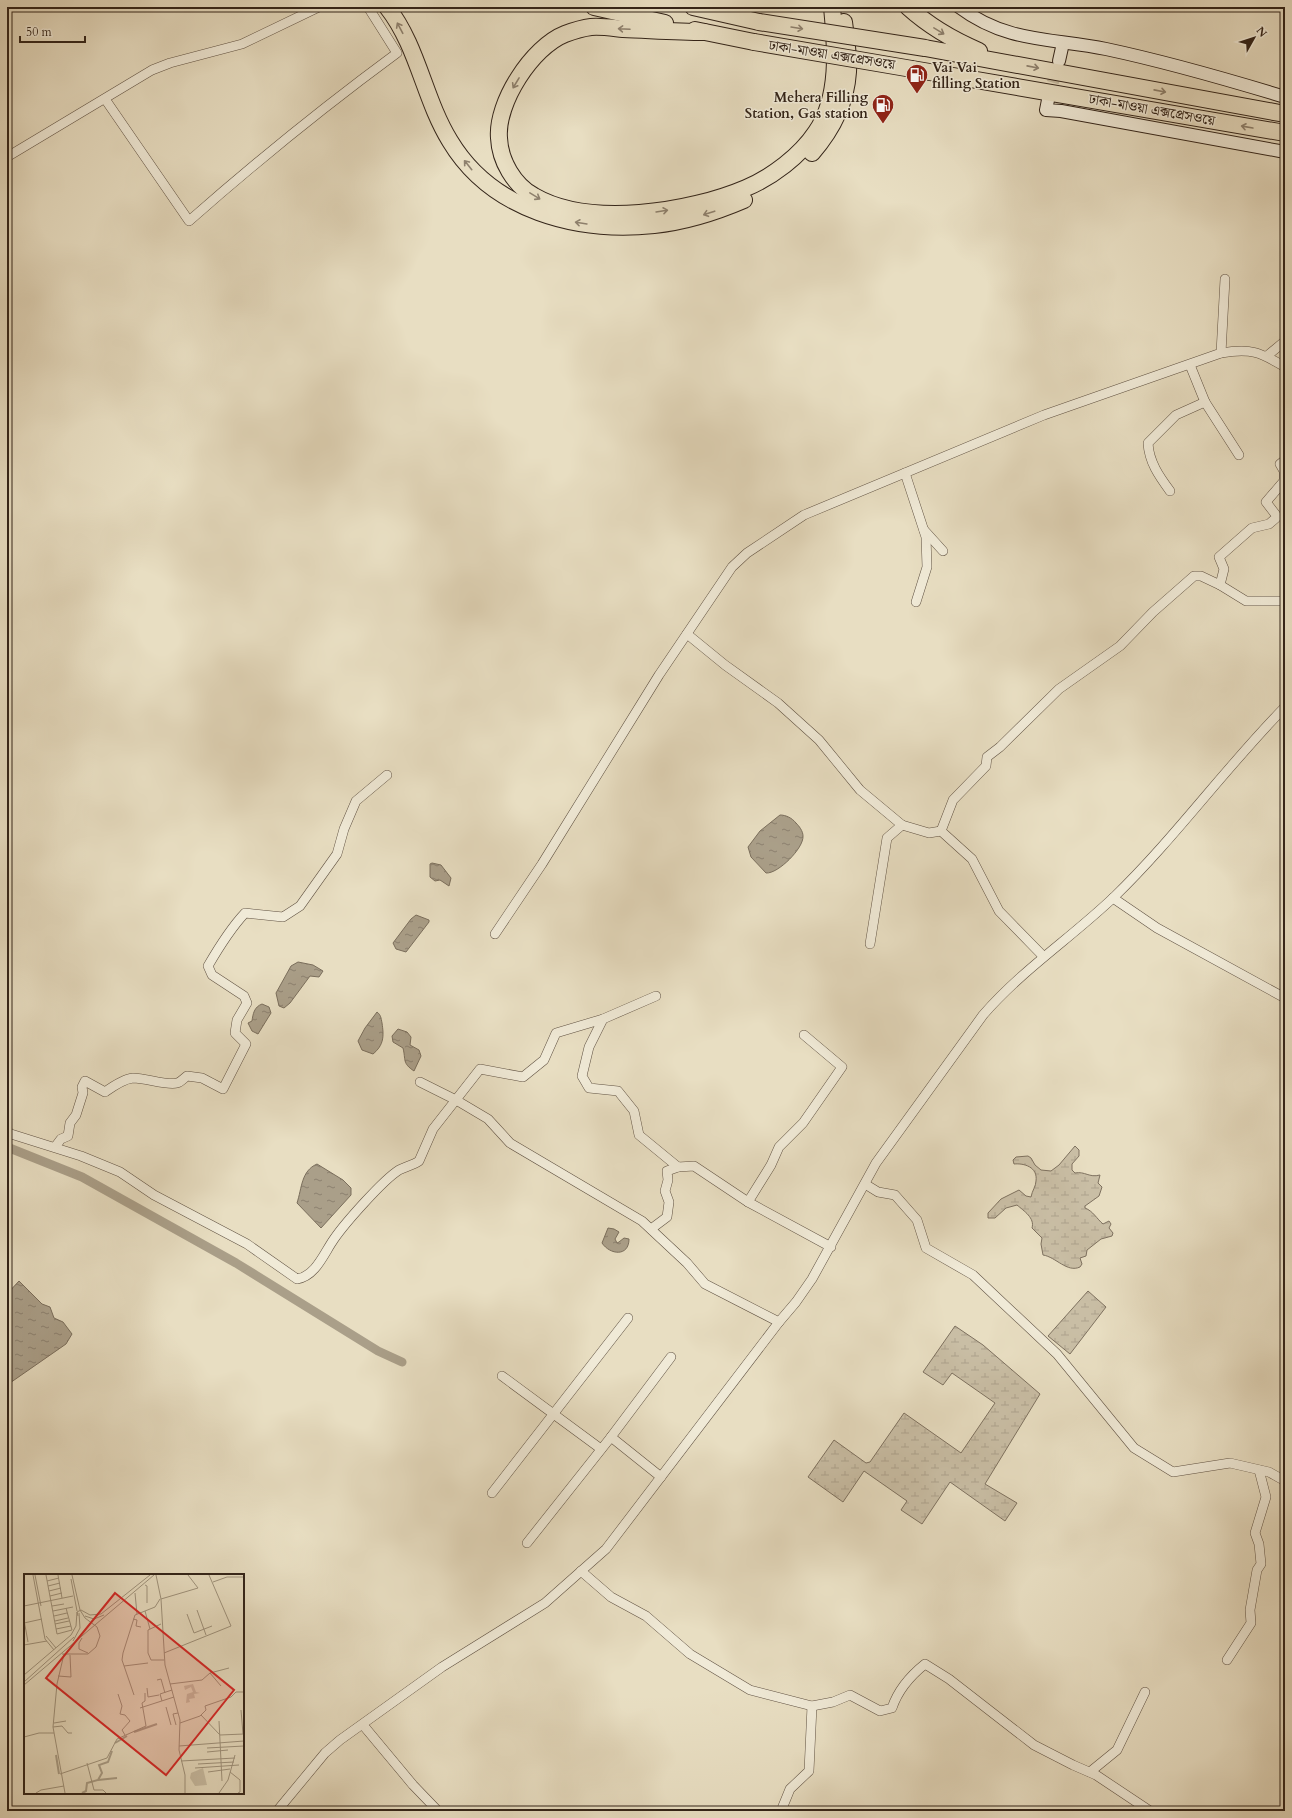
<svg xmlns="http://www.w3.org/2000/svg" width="1292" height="1818" font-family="Cardo,'Noto Serif Bengali',serif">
<defs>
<pattern id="wetland-marsh" width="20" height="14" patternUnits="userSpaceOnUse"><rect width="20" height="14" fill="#c9bea5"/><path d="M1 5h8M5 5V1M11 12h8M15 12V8" fill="none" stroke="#ada38d"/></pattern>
<pattern id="water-ripples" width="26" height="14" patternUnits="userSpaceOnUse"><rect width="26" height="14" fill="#aa9f89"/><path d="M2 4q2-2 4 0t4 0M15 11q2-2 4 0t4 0" fill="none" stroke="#8b816f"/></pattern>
</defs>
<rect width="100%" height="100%" fill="#e8dec2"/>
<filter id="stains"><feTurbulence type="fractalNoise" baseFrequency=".005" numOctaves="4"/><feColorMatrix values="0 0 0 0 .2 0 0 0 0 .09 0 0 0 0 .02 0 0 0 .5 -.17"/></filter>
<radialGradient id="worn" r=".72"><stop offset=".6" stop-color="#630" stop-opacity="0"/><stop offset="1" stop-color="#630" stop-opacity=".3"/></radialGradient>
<g fill="url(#wetland-marsh)" stroke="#7e715f">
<path d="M1075 1146 1079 1150V1156L1072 1164V1170L1075 1173C1085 1171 1089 1178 1100 1175L1098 1183 1102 1187 1099 1196 1085 1206V1208C1093 1211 1097 1219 1103 1224L1109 1221 1111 1224 1109 1228 1113 1233 1112 1236 1101 1239 1087 1250 1086 1256 1080 1258 1082 1264 1080 1267C1067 1273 1056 1257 1043 1255L1041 1244 1042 1238 1032 1228C1035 1218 1024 1211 1017 1205L1006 1208 995 1218H988V1213L1001 1199 1019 1190 1026 1196 1031 1197C1032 1191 1036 1186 1036 1181 1038 1167 1024 1163 1014 1164L1013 1160 1016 1157 1028 1156 1031 1158 1035 1165 1041 1170 1051 1171 1059 1165Z"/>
<path d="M1088 1291 1106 1307 1070 1354 1048 1336Z"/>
<path d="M955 1326 983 1345 1040 1394 985 1484 1017 1503 1005 1521 950 1482 922 1524 901 1510 907 1501 864 1471 843 1502 808 1477 834 1440 866 1463 870 1462 904 1413 961 1453 995 1403 952 1373 943 1385 923 1372Z"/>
</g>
<g fill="url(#water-ripples)" stroke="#7a6e5c">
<path d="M780 815C786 815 792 818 796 823 799 826 803 831 803 836 804 848 778 874 766 873L751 857 748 847 760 831Z"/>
<path d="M432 863 441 865 451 878 449 886 440 880 435 881 430 877V864Z"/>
<path d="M416 915 429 920V922L406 952 396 949 393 943 411 919Z"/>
<path d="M298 962 313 965 323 971 319 977 310 976 290 1003 284 1008 279 1006 276 993 291 966Z"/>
<path d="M262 1004 269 1007 271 1013 258 1034 252 1031 248 1023 252 1021C253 1014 254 1007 262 1004Z"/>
<path d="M377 1012C381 1015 381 1018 382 1023 384 1036 384 1045 373 1054L362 1050 358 1041 365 1028Z"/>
<path d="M398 1029 407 1032 411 1037 410 1045 419 1050 421 1056 414 1071C402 1063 406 1060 403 1048L393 1042 392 1036Z"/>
<path d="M317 1164 343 1180 351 1188V1195L321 1228 297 1203C302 1188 301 1171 317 1164Z"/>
<path d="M608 1228 614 1229 619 1232 615 1239 617 1243 619 1242 624 1238 629 1239C629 1257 610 1255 602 1243Z"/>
<path d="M19 1281 42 1304 50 1307 54 1318 63 1322 72 1334 66 1344 7 1385V1294Z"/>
</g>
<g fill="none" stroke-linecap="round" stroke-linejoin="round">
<path stroke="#aa9f89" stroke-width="9" d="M7 1147 82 1177 236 1263 378 1351 402 1362"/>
<path stroke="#c4b9a0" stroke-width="12" stroke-dasharray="12 6" stroke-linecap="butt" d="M1048 100 1058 64"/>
<g stroke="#605243" stroke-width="10">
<g id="street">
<path d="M105 99 189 221C256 162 325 106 397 53L368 7"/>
<path d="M7 157 152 70 170 63 242 44 319 7"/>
<path d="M1221 353 1225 279"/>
<path d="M1267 356 1285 341"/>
<path d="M1205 402 1239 455"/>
<path d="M905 473 926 537 927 567 916 602"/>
<path d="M1170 491C1159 476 1149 462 1148 443L1176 415 1205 402 1190 365"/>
<path d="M924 530 943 551"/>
<path d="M1220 585 1224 569 1219 557 1252 528 1269 524 1276 518V515L1266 502 1284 481V471L1280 464 1285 460"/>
<path d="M687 634 725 665 778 703 819 740 860 790 902 825"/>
<path d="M1113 898 1157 928 1285 998"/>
<path d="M495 934 542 864 659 675 732 567 747 553 804 515 1044 415 1221 353C1251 348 1260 352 1285 367"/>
<path d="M870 944 887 838 902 825 929 833 941 831"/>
<path d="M1043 956 999 911 972 859 941 831 953 800 986 766 987 757 1000 747 1059 689 1120 646 1153 612 1194 576H1201L1220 585 1246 601H1285"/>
<path d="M656 996 603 1019 589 1047 582 1076 589 1088 618 1091 634 1111 639 1135 678 1167"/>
<path d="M420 1082 456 1100 488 1119 510 1143 642 1221 687 1263 705 1284 779 1322"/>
<path d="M7 1131 11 1134 81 1156 120 1172 154 1195 247 1244 297 1279C316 1276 324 1253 334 1239 345 1223 383 1180 399 1170 405 1167 413 1165 419 1161L433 1129 480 1069 523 1077 544 1060 556 1033 603 1019"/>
<path d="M55 1147 61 1139 68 1136 70 1123 76 1115 83 1093 82 1087 85 1081 105 1092C112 1087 123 1079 133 1078 146 1078 168 1086 177 1083 181 1082 184 1078 187 1076L202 1078 223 1089 246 1044 235 1033 237 1020 247 1003 244 996 212 975 208 966C219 947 230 929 245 913L283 917 300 906 337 854 344 829 356 801 387 775"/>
<path d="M865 1184 878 1192 895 1195 917 1220 926 1248 973 1275 1057 1354 1134 1448 1173 1472 1230 1463 1269 1472 1285 1481"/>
<path d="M748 1202 771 1165 779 1147 803 1123 842 1067 804 1035"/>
<path d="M651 1229 667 1217 669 1202 665 1191 668 1180 667 1171 678 1167 694 1166 748 1202 831 1247"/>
<path d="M502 1376 601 1449"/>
<path d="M611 1437 671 1357"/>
<path d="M492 1493 628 1318"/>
<path d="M527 1543 611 1437 661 1477"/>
<path d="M581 1571 611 1597 646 1616 690 1654 750 1690 812 1706 833 1702 850 1695 880 1711 892 1708C898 1690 910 1676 925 1664L949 1679 1034 1745 1073 1765 1096 1775 1150 1811"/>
<path d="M1227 1660 1251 1623 1250 1610 1257 1570 1261 1564 1259 1544 1255 1533 1266 1497 1259 1470"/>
<path d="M363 1725 413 1785 438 1811"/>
<path d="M1090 1772 1117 1750 1145 1692"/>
<path d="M277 1811 325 1753 340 1740 442 1667 545 1603 606 1549 779 1322 796 1302 812 1279 876 1163 983 1015C1022 970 1071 938 1114 897 1175 838 1225 768 1285 707"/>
<path d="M781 1811 790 1789 809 1771 812 1706"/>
</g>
</g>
<g stroke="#332419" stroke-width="14">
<g id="secondary">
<path d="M959 7C1007 43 1052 38 1106 49 1167 62 1226 79 1285 97"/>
<path d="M1059 61 1063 43"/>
<path d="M1048 100 1046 110 1061 111 1285 152"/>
</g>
</g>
<g stroke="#332419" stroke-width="18">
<g id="highway">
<path d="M387 7C418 46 424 99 450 141 492 211 577 233 654 225 685 222 716 212 744 200"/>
<path d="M594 7 665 23"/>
<path d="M693 7 759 22"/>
<path d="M908 7C929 26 953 40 979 51"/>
<path d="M695 30 754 42"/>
<path d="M704 32C677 32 650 30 623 29 613 28 601 26 591 27 583 28 573 31 565 34 532 47 496 103 499 138 500 161 514 185 534 196 589 228 690 212 746 188 772 177 800 156 816 132 840 97 836 48 832 7"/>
<path d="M925 48 1285 114"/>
<path d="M912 69 1285 133"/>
<path d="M812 153C832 130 846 103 848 72 849 56 846 38 844 22"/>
</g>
</g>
<use href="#street" stroke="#f0ead7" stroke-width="9"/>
<use href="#secondary" stroke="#f0ead7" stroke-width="12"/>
<use href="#highway" stroke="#e8dec2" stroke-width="16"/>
<g stroke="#332419" stroke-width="18" stroke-linecap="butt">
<g id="highway-bridge">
<path d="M759 22 925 48"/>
<path d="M754 42 912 69"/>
</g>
</g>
<use href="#highway-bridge" stroke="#e8dec2" stroke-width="16"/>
</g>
<defs><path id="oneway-shaft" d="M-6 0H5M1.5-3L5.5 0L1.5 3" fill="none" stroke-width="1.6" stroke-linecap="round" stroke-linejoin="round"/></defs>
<g stroke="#8e816e">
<use href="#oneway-shaft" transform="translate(400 28) rotate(-118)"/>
<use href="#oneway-shaft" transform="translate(797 28) rotate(9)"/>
<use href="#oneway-shaft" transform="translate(624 29) rotate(-177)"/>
<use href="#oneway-shaft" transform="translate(939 31) rotate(31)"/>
<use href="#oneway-shaft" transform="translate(1033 67) rotate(11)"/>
<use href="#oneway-shaft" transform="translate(516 83) rotate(121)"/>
<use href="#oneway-shaft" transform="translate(1160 91) rotate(11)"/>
<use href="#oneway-shaft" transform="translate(1247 127) rotate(-170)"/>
<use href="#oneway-shaft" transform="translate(468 165) rotate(-129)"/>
<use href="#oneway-shaft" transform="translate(535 196) rotate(31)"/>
<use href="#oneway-shaft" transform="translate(662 211) rotate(-9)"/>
<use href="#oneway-shaft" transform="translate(709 213) rotate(162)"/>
<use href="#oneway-shaft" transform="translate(581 223) rotate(-171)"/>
</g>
<defs>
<g id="fuel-pin" transform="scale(1.15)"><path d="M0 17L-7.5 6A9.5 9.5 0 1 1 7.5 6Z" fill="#8f2418" stroke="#f0ead7"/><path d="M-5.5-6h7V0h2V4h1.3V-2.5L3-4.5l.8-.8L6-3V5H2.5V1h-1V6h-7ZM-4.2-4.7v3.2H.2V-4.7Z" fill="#fff"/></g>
</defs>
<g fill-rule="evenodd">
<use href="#fuel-pin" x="917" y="75"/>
<use href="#fuel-pin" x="883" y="105"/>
</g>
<g text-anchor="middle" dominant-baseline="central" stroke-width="3" stroke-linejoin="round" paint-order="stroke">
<g font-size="14" fill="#332419" stroke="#f0ead7">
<text transform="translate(832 55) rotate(9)">ঢাকা-মাওয়া এক্সপ্রেসওয়ে</text>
<text transform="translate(1152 110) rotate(10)">ঢাকা-মাওয়া এক্সপ্রেসওয়ে</text>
</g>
<g font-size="14" font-weight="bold" fill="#332419" stroke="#f0ead7" text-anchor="start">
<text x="932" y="67">Vai Vai<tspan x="932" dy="16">filling Station</tspan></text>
<text x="868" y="97" text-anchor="end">Mehera Filling<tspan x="868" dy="16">Station, Gas station</tspan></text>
</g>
</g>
<g transform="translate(24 1574)">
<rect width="220" height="220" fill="#e8dec2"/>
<path d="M179 194 183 211 171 212 166 204 167 199Z" fill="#c9bea5"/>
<path d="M169 110 172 118 176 119 170 120 171 124 165 125 166 128 162 129 163 120 169 118 167 113 161 116 160 112Z" fill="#c9bea5"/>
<path fill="none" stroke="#aa9f89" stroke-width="2" d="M110 158 133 150M91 169 103 162M32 181 35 200M74 206 93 204M58 219 62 217 63 209 74 206 78 199 75 191 84 188 88 177"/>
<path fill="none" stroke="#a0947e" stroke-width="1" d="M9 1 21 65 30 76M11 1 17 32M22 1 33 60 48 56 42 34M34 1 38 24M132 1 137 25 141 91 156 146 155 176 161 201V219M47 5 53 37M23 7 35 4M189 8 203 3H220M121 11 123 12V29M24 12 36 9M25 17 37 14M111 19 113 40M26 22 38 19M137 25 174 14 164 1M0 32 49 22M28 32 40 30M173 36 182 61M29 37 49 33M121 37 126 55M163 40 170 59 188 52M30 42 43 39M54 42 53 38 57 36 66 41 77 40 126 1M61 42 70 45 80 41M109 45 113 46 112 52 117 53M0 46 4 68M31 47 44 44M0 49 18 45M31 50 45 47M137 50 124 56V79L127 86H140M32 55 47 52M22 62 32 74M58 64 55 69V75L64 79M49 67 56 54 55 39M0 71 23 67M140 79 207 52 185 1M38 80H64L72 73 76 62 73 53 61 44 56 36 48 1M40 80 33 110 29 153 41 219M100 92 124 89M186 99 197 112M0 101 47 61 52 52 53 38M34 102 47 103 46 81M133 106 137 105 141 119M0 108 50 63M146 110 178 106 186 99 205 94M0 111 130 1M123 114 124 123 135 121M94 120 98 132 96 140 101 141 106 147 98 156 101 161M110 121 98 86 99 79 111 41 131 33 136 25M138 127 136 120 148 116M142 133 147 151M116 134 150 123M217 136 219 160M177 141 196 161 220 160M195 147 198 207M30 149 42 147M156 149 176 142 182 136 181 132 207 123 212 118H220M152 151 149 140 154 139M29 153 38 152 44 159H48M0 163 15 159H30M155 172 220 167M183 174 220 172M183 178 204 176M157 187 211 184M63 189 70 216H79L82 219M174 190 210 188M171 194 215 191M184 198 206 195M206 198 216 206V218L214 219M36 200 83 184 93 165 122 152 118 129 121 127V119M12 219 17 216 40 212M195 219 204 206 211 181"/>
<path fill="#d62828" fill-opacity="0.15" stroke="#d62828" stroke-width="2" d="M91 19 210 116 142 201 22 104Z"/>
<rect width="220" height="220" fill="none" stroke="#332419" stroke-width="2"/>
</g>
<rect width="1292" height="1818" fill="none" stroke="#e8dec2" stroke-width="24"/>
<rect x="8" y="8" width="1276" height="1802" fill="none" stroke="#332419" stroke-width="2"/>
<rect x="12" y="12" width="1268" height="1794" fill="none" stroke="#332419"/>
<g transform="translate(1254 38) rotate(51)" stroke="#f0ead7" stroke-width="3" paint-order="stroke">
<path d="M0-3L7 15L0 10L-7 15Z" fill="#332419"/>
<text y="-6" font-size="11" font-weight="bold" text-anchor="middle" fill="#332419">N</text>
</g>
<path d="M20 36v6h65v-6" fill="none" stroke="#332419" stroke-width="2"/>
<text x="26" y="36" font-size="12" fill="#332419" stroke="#f0ead7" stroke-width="3" paint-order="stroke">50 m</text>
<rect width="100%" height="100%" filter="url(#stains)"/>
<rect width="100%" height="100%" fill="url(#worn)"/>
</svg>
